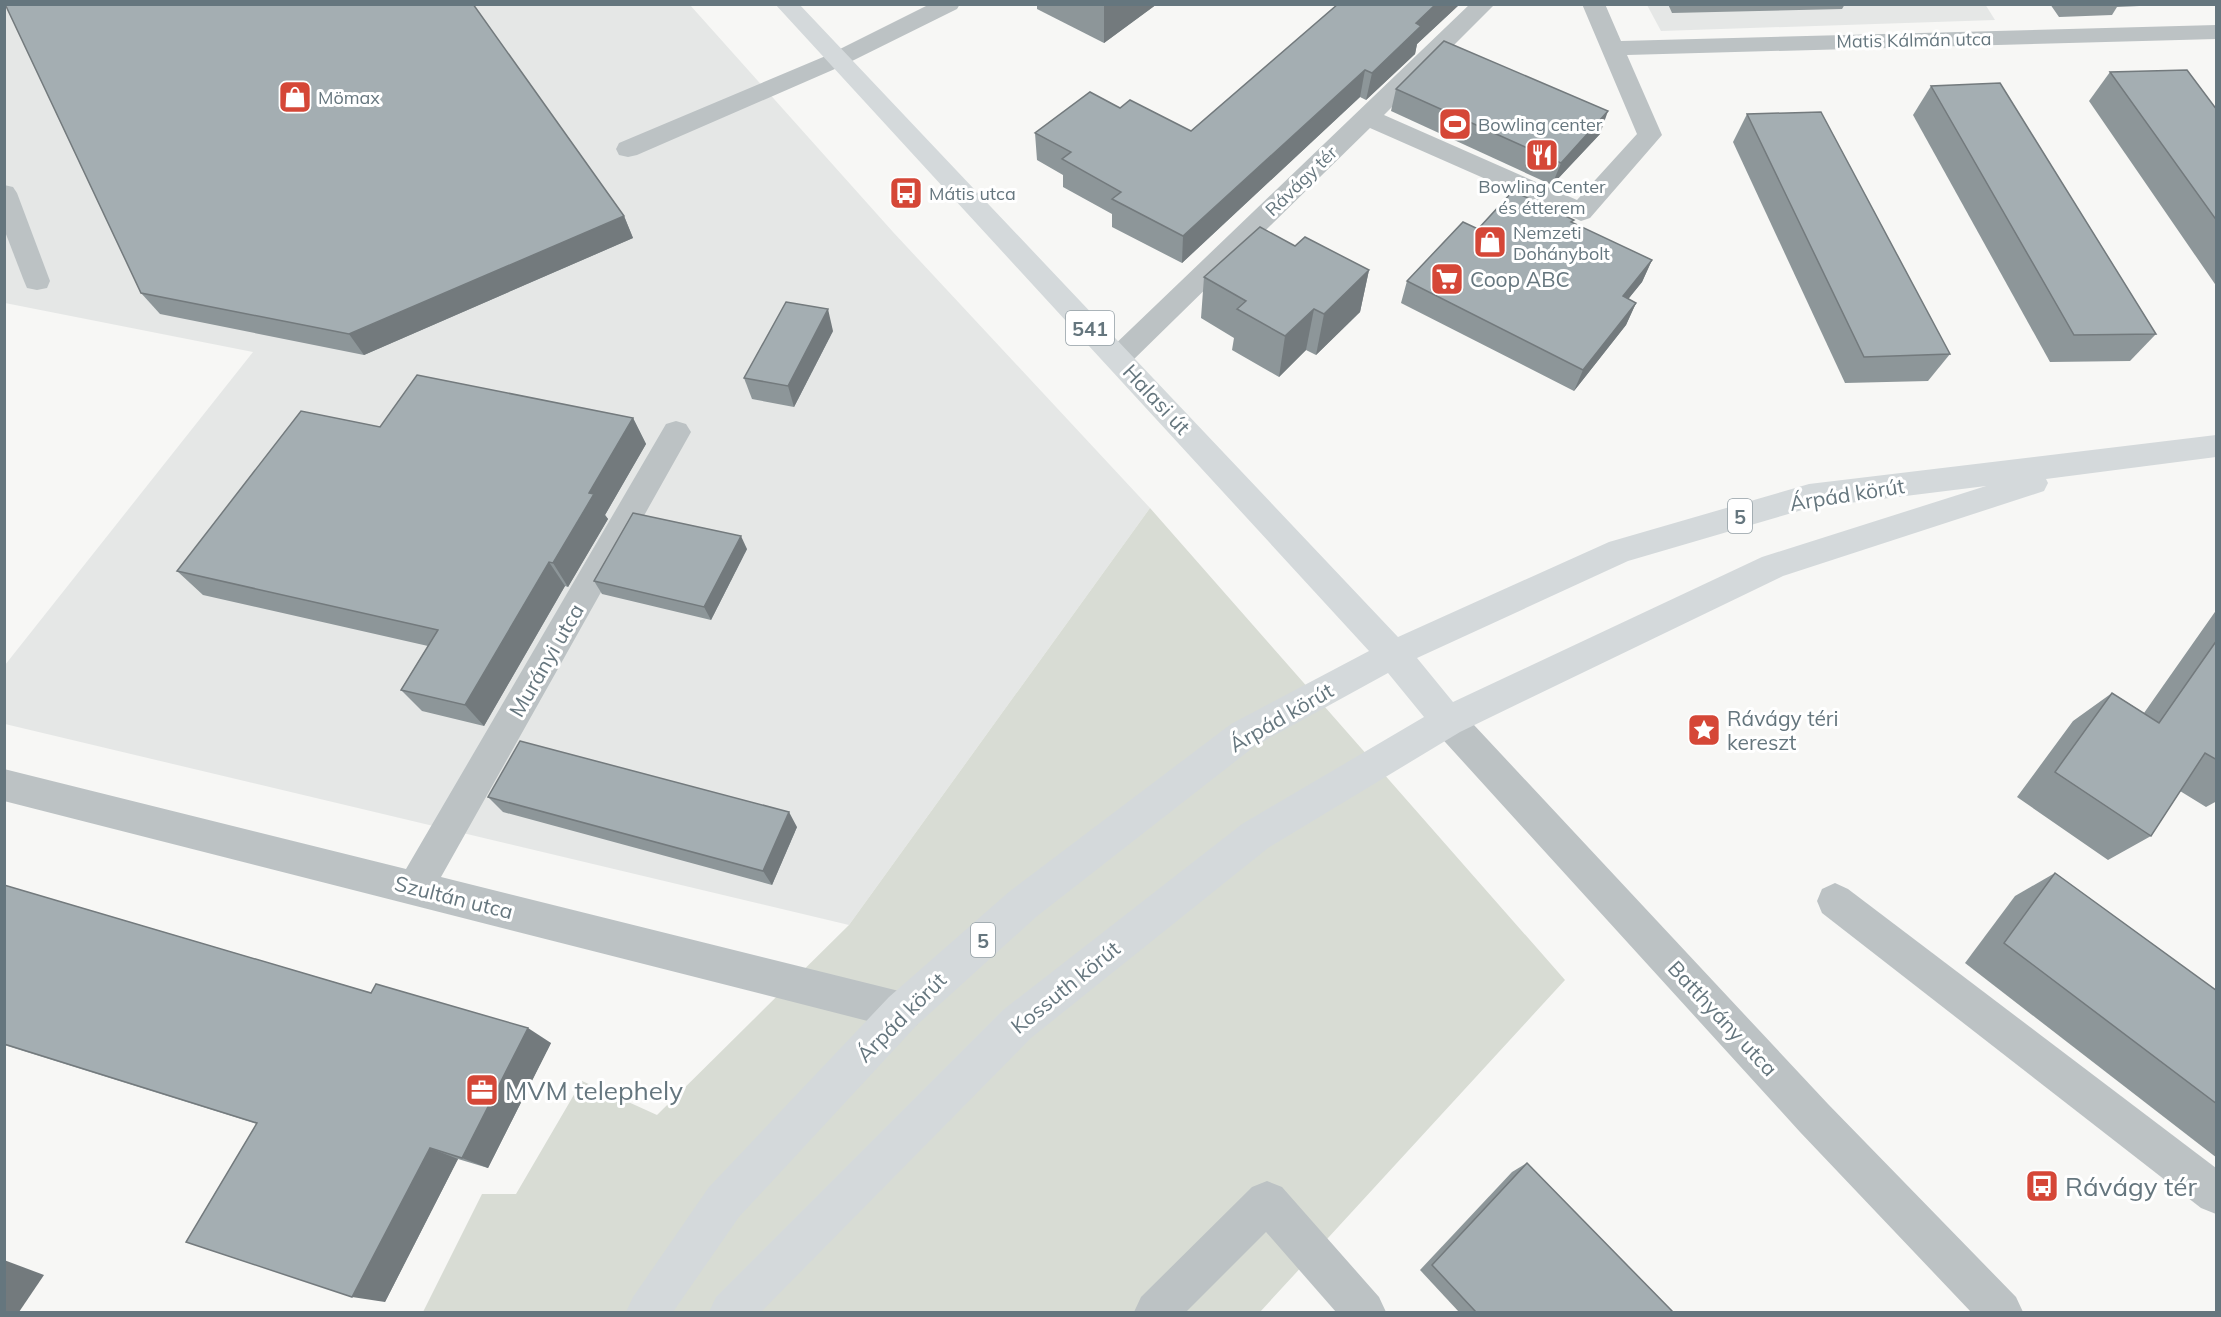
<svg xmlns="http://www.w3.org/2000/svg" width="2221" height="1317" font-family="Mulish,sans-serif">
<rect width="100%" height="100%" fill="#f7f7f5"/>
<g fill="#e5e7e6">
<path d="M1985 4 1995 20 1661 31 1647 5Z"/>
<path d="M5 5H690L893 232 1150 508 849 925 5 724V665L253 352 5 303Z"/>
</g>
<path fill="#d8dcd4" d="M1150 508 1565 980 1260 1312H423L482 1194H516L582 1081 657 1115 849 925Z"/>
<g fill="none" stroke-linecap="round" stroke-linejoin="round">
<g fill="#bcc2c4" fill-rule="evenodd">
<path d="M930 4H960L957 9 844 65 637 155 628 157 619 155 616 149 619 143 828 55Z"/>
<path d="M1470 4H1495L1384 115 1577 200 1637 134 1582 4H1605L1621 41 2216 25V39L1627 55 1662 135 1590 218 1581 221 1370 128 1128 365 1118 368 1108 365 1104 358 1108 351Z"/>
<path d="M4 185 13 187 17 193 50 281 47 288 37 290 27 288 24 281 4 229Z"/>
<path d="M676 421 686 424 691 432 441 877 903 992 917 997 922 1011 917 1025 903 1030 4 801V769L406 869 666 424Z"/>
<path d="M1448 706 1460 710 1828 1104 2016 1297 2023 1312H1971L1800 1132 1436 732 1431 721 1436 710Z"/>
<path d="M1835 883 1848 889 2216 1168V1214L2201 1208 1822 913 1817 901 1822 889Z"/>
<path d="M1267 1181 1282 1187 1379 1297 1386 1312H1336L1266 1232 1186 1312H1134L1141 1297 1252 1187Z"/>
</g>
<path fill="#d4d9db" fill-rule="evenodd" d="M775 4H799L1398 637 1609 542 1809 484 2216 435V457L2046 479 2048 483 2044 491 1783 576 1460 732 1268 848 1031 1038 761 1312H709L716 1297 1003 1010 1242 824 1424 717 1388 673 1255 746 1036 917 917 1025 739 1217 673 1312H626L633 1297 709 1187 889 997 1010 891 1231 724 1369 651ZM1986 486 1762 557 1453 702 1417 658 1628 561 1809 508Z"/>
</g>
<g fill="#8d9699">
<path d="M1037 4H1157L1104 43 1037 9Z"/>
<path d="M1332 4H1460L1417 44 1415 54 1366 100 1360 97 1182 263 1112 227V214L1063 187V175L1037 160 1035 133 1191 131 1336 6Z"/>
<path d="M1668 4H1845L1842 9 1672 13Z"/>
<path d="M2050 4H2184L2117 7 2112 15 2059 17Z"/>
<path d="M2110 72 2217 110V287L2089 101Z"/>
<path d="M1931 86 2156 334 2130 361 2050 362 1913 115Z"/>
<path d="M1396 89 1600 134 1552 185 1391 111Z"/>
<path d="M1747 114 1950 354 1928 381 1845 383 1733 142Z"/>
<path d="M624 216 633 238 364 355 160 314 141 293Z"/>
<path d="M1572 223 1652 260 1642 282 1628 299 1636 303 1626 325 1574 391 1401 303 1407 281 1478 229Z"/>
<path d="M1295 246 1369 270 1360 312 1316 355 1306 350 1279 377 1232 350 1234 338 1201 318 1204 277Z"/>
<path d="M833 331 794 407 752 399 744 378Z"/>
<path d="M633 418 646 444 605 515 608 519 568 587 565 586 484 726 422 711 401 690 428 646 203 595 177 571 380 427Z"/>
<path d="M747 549 711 620 602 594 594 581Z"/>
<path d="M2217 609V801L2206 807 2180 791 2151 836 2108 860 2017 797 2073 721 2112 693 2144 713Z"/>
<path d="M488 797 797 827 772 885 503 812Z"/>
<path d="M2055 873 2217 991V1158L1965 963 2015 896Z"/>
<path d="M4 885 371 993 551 1043 488 1168 458 1159 385 1302 257 1124 4 1045Z"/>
<path d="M1527 1163 1673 1312H1459L1420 1270 1512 1172Z"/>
</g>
<g fill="#737a7d">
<path d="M1104 4H1157L1104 43Z"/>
<path d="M1436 4H1460L1417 44 1415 54 1366 100 1372 73 1416 23Z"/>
<path d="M1365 70 1360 97 1182 263 1183 236Z"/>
<path d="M1608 111 1600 134 1552 185 1561 163Z"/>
<path d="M624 216 633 238 364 355 349 334Z"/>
<path d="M1652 260 1642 282 1613 318 1623 296Z"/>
<path d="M1369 270 1360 312 1316 355 1324 314Z"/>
<path d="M1636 303 1626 325 1574 391 1583 370Z"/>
<path d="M828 309 833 331 794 407 788 386Z"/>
<path d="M1314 309 1306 350 1279 377 1285 336Z"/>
<path d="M633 418 646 444 605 515 608 519 568 587 553 563 589 493Z"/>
<path d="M741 536 747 549 711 620 704 607Z"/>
<path d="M549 562 565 586 484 726 465 705Z"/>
<path d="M789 812 797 827 772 885 763 871Z"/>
<path d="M528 1028 551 1043 488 1168 462 1158Z"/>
<path d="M430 1148 458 1159 385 1302 352 1297Z"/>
<path d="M4 1260 44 1275 19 1312H4Z"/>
</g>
<g fill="#a4aeb2" stroke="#737a7d" stroke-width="1.5">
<path d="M5 4H473L624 216 349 334 141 293Z"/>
<path d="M1338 4H1436L1416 23 1421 26 1372 73 1365 70 1183 236 1112 199 1121 192 1062 159 1071 152 1035 133 1090 92 1120 108 1130 100 1191 131Z"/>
<path d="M1444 41 1608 111 1561 163 1396 89Z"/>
<path d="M2187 70 2217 110V221L2110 72Z"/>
<path d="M2000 83 2156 334 2074 335 1931 86Z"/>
<path d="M1821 112 1950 354 1864 357 1747 114Z"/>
<path d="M1513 191 1574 220 1571 222 1652 260 1623 296 1636 303 1583 370 1407 281 1463 222 1478 229Z"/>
<path d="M1260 227 1295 246 1305 237 1369 270 1324 314 1314 309 1285 336 1237 309 1246 301 1204 277Z"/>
<path d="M786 302 828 309 788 386 744 378Z"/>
<path d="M417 375 633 418 589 493 594 494 553 563 549 562 465 705 401 690 438 630 177 571 301 411 380 427Z"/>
<path d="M633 513 741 536 704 607 594 581Z"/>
<path d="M2217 640V760L2205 753 2151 836 2055 772 2112 693 2159 723Z"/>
<path d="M520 741 789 812 763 871 488 797Z"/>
<path d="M2055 873 2217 991V1104L2004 943Z"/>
<path d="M4 885 371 993 376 984 528 1028 462 1158 430 1148 352 1297 186 1242 257 1123 4 1044Z"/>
<path d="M1527 1163 1673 1312H1476L1432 1265Z"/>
</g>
<defs>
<g id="shop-square" transform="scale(1.725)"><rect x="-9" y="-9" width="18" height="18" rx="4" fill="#d54737" stroke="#fff"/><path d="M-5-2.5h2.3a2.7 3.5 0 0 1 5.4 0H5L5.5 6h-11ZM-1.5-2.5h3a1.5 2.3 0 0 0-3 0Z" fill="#fff"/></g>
<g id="stadium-square" transform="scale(1.725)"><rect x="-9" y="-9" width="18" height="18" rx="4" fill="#d54737" stroke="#fff"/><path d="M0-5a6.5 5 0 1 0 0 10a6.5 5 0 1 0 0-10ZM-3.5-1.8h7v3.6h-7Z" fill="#fff"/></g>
<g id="restaurant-square" transform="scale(1.725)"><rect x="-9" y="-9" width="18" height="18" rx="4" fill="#d54737" stroke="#fff"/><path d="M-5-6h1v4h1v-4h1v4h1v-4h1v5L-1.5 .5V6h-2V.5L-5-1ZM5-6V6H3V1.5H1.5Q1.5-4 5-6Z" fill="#fff"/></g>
<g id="bus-square" transform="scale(1.725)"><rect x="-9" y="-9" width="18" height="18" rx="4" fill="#d54737" stroke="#fff"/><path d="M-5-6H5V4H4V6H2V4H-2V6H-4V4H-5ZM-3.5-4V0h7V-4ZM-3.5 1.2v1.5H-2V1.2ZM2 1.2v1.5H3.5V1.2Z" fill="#fff"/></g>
<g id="supermarket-square" transform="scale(1.725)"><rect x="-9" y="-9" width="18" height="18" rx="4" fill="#d54737" stroke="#fff"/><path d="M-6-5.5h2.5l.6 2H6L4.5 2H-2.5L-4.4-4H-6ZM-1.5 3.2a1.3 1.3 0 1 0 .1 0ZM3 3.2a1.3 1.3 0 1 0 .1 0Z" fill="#fff"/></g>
<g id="sight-square" transform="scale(1.725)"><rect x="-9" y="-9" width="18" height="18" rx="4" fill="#d54737" stroke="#fff"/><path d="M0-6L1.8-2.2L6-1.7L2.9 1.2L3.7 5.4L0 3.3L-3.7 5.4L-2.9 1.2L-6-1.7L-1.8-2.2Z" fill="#fff"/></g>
<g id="office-square" transform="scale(1.725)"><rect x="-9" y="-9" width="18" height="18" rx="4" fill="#d54737" stroke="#fff"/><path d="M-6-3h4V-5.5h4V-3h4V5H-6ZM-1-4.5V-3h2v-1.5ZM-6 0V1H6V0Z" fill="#fff"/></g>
</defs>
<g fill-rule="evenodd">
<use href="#shop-square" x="295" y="97"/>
<use href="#stadium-square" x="1455" y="124"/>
<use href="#restaurant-square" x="1542" y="155"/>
<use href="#bus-square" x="906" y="193"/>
<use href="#shop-square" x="1490" y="242"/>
<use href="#supermarket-square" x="1447" y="279"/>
<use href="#sight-square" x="1704" y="730"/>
<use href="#office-square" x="482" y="1090"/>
<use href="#bus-square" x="2042" y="1186"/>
</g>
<g text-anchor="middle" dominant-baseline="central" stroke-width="6" stroke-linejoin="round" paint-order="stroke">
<g font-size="18" fill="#65767e" stroke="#fff">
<text transform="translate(1914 40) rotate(-1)">Matis Kálmán utca</text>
<text transform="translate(1301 181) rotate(-44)">Rávágy tér</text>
</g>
<g font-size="18" fill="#65767e" stroke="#fff" text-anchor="start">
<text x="318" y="97">Mömax</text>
<text x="1478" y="124">Bowling center</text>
<text x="1542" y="186" text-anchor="middle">Bowling Center<tspan x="1542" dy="21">és étterem</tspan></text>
<text x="929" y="193">Mátis utca</text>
<text x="1513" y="232">Nemzeti<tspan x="1513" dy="21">Dohánybolt</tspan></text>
</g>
<g fill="#fff" stroke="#939fa5" stroke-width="1.5">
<rect x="1066" y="311" width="48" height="34" rx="4.5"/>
<rect x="1728" y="499" width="24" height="34" rx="4.5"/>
<rect x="971" y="923" width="24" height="34" rx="4.5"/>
</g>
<g font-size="20" font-weight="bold" fill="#65767e">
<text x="1090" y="328">541</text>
<text x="1740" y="516">5</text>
<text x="983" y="940">5</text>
</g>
<g font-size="21" fill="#65767e" stroke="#fff" text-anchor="start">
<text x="1470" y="279">Coop ABC</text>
<text x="1727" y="718">Rávágy téri<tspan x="1727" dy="24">kereszt</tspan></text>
</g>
<g font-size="21" fill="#65767e" stroke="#fff">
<text transform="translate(1157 399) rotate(47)">Halasi út</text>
<text transform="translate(1847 494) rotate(-9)">Árpád körút</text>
<text transform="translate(546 660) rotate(-60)">Murányi utca</text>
<text transform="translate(1281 717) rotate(-30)">Árpád körút</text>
<text transform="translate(454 897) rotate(14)">Szultán utca</text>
<text transform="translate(1065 987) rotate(-39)">Kossuth körút</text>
<text transform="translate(901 1017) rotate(-45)">Árpád körút</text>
<text transform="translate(1723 1018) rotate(47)">Batthyány utca</text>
</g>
<g font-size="26" fill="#65767e" stroke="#fff" text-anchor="start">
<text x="505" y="1090">MVM telephely</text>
<text x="2065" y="1186">Rávágy tér</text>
</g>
</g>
<rect width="2221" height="1317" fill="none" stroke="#65767e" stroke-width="12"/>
</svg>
